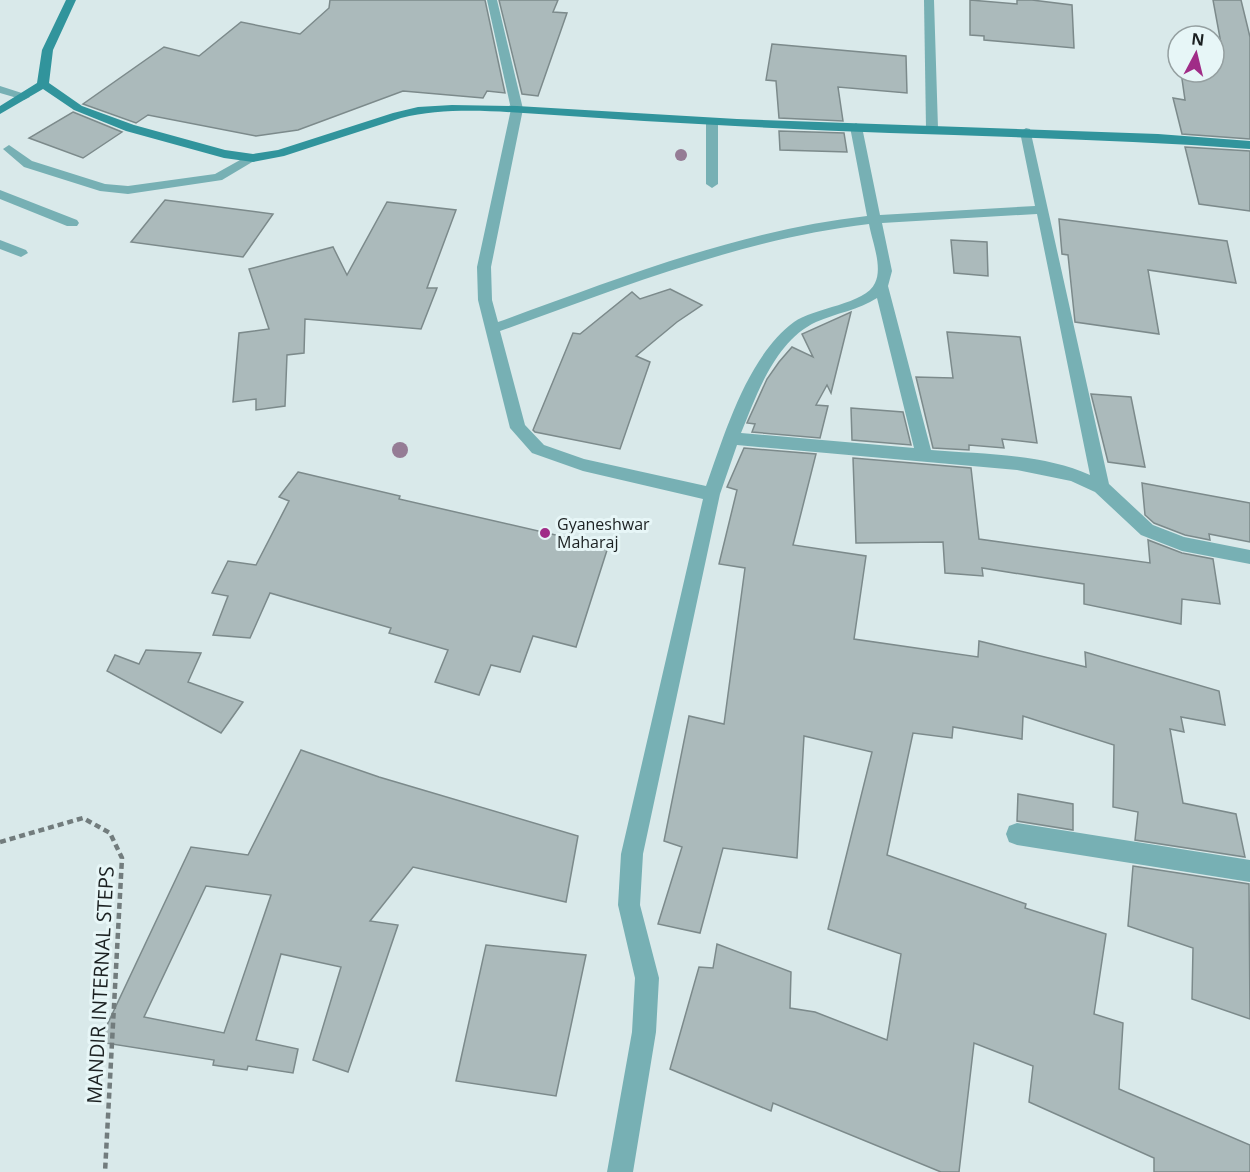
<svg xmlns="http://www.w3.org/2000/svg" width="1250" height="1172" font-family="'Open Sans',sans-serif">
<rect width="100%" height="100%" fill="#d9e9ea"/>
<g fill="#abbabb" stroke="#7c8a8b" stroke-width="1.5" fill-rule="evenodd">
<path d="M330 0H485L505 93 487 91 483 98 403 91 298 130 256 136 148 115 136 123 83 104 164 47 199 56 241 22 300 34 329 8Z"/>
<path d="M499 0H558L553 12 567 13 538 96 522 94Z"/>
<path d="M970 0 1017 4V0H1032L1072 5 1074 48 984 40V36L970 35Z"/>
<path d="M1213 0H1241L1250 37V139L1182 134 1173 98 1185 100 1181 72H1214V48L1222 49Z"/>
<path d="M772 44 906 56 907 93 838 87 843 121 779 118 776 81 766 80Z"/>
<path d="M73 112 122 132 83 158 29 138Z"/>
<path d="M779 131 844 133 847 152 780 150Z"/>
<path d="M1185 147 1250 151V211L1199 204Z"/>
<path d="M165 200 273 214 243 257 131 242Z"/>
<path d="M387 202 456 210 427 288H437L421 329 305 319 304 353 287 355 285 406 256 410V399L233 402 239 333 269 329 249 269 333 247 347 275Z"/>
<path d="M1059 219 1227 241 1236 283 1148 270 1159 334 1075 322 1068 255 1062 254Z"/>
<path d="M951 240 987 242 988 276 954 273Z"/>
<path d="M670 289 702 305 677 322 636 356 650 362 620 449 535 432 533 430 573 333 580 334 632 292 640 299Z"/>
<path d="M851 312 831 393 827 385 816 405 828 406 820 438 752 432 755 424 747 423 767 379 779 362 792 347 813 357 802 334Z"/>
<path d="M947 332 1020 337 1037 443 1002 439 1004 448 969 445V450L933 448 916 377 953 378Z"/>
<path d="M1091 394 1131 397 1145 467 1108 462Z"/>
<path d="M851 408 903 412 911 445 852 440Z"/>
<path d="M744 448 816 454 793 545 866 556 854 639 978 657 979 641 1086 667 1085 652 1219 691 1225 725 1181 717 1184 732 1170 729 1183 803 1236 814 1245 857 1135 840 1138 812 1113 807 1114 745 1023 716 1022 739 953 727 952 738 913 733 887 855 1026 904 1025 908 1106 934 1094 1014 1123 1023 1119 1089 1250 1145V1172H1154V1158L1029 1102 1033 1066 974 1043 959 1172H941L773 1103 771 1111 670 1069 699 967 713 968 717 944 791 972 790 1008 815 1012 887 1040 901 954 828 929 872 752 804 736 797 858 723 848 700 933 658 924 682 847 664 841 689 716 724 724 745 568 719 564 737 490 727 487Z"/>
<path d="M853 458 971 468 979 539 1150 563 1148 540 1182 553 1213 559 1220 604 1182 599 1181 624 1084 604V584L982 568 983 576 945 573 943 542 856 543Z"/>
<path d="M298 472 400 496 399 499 608 547 576 647 533 636 520 672 491 665 479 695 435 682 448 650 389 633 391 628 270 593 250 638 213 635 228 596 212 593 228 561 256 565 289 501 279 497Z"/>
<path d="M1142 483 1250 503V542L1209 534 1210 540 1185 535 1154 523 1145 515Z"/>
<path d="M146 650 201 653 188 682 243 702 221 733 107 671 115 655 139 664Z"/>
<path d="M301 750 379 777 578 836 566 902 413 867 370 921 398 925 348 1072 313 1060 341 967 281 954 256 1040 298 1049 293 1073 248 1066 247 1070 213 1065 214 1060 99 1042 191 847 248 855ZM206 886 271 895 224 1033 144 1017Z"/>
<path d="M1018 794 1073 804V830L1017 821Z"/>
<path d="M1133 866 1249 884 1250 1019 1192 999 1193 948 1128 926Z"/>
<path d="M486 945 586 955 556 1096 456 1081Z"/>
</g>
<g fill="none" stroke-linecap="round" stroke-linejoin="round">
<path stroke="#727c7d" stroke-width="4.5" stroke-dasharray="6 4" stroke-linecap="butt" d="M0 842 83 818 110 833 122 858 105 1172"/>
<g fill="#77b0b4" fill-rule="evenodd">
<path d="M924 0H934L938 129 932 133 926 129Z"/>
<path d="M712 118 718 122V184L712 188 706 184V122Z"/>
<path d="M9 145 32 161 105 184 128 186 215 174 249 155 253 154 259 158 222 180 128 194 100 191 24 167 3 149Z"/>
<path d="M0 190 77 220 79 223 77 226H67L0 199Z"/>
<path d="M0 240 26 250 28 253 21 257 0 249Z"/>
</g>
<g fill="#77b0b4" fill-rule="evenodd">
<path d="M487 0H497L523 109 491 267 492 300 498 322C617 279 740 230 867 216L850 127 856 123 862 127 880 215 1035 206 1020 132 1026 128 1030 129 1109 484 1153 525 1184 537 1250 550V564L1182 551 1141 535 1095 492 1071 481 1017 470 737 445 720 494 643 854 640 905 659 978 656 1032 633 1172H607L632 1032 635 978 618 905 621 854 703 499 583 471 532 453 510 428 478 300 477 267 511 109ZM1037 214 1090 475C1044 454 981 454 931 450L888 286 892 271 882 223ZM869 224C872 241 883 267 875 283 866 304 813 308 794 322 747 357 725 433 706 486L584 459 544 445 525 425 500 331C620 288 742 239 869 224ZM877 298 914 448 741 433C757 394 775 341 816 322 836 313 859 310 877 298Z"/>
<path d="M0 86 28 95 30 97 24 100 0 93Z"/>
<path d="M1017 823 1250 860V882L1017 845 1009 842 1006 834 1009 826Z"/>
</g>
<path fill="#31949c" fill-rule="evenodd" d="M66 0H76L53 50 49 83 82 106 134 125 225 150 253 154 278 150 393 113 418 107 452 105 517 106 737 119 1158 134 1250 141V149C1078 136 906 136 735 126 674 123 614 119 554 115 504 112 450 106 401 118L284 156 253 162 224 158 126 131 74 110 43 89 0 114V106L37 83 42 50Z"/>
</g>
<g fill="#957c95">
<circle cx="681" cy="155" r="6"/>
<circle cx="400" cy="450" r="8"/>
</g>
<circle fill="#a02c87" stroke="#e7f6f7" stroke-width="2" cx="545" cy="533" r="6"/>
<g text-anchor="middle" dominant-baseline="central" stroke-width="6" stroke-linejoin="round" paint-order="stroke">
<g font-size="16" fill="#1b2021" stroke="#e7f6f7" text-anchor="start">
<text x="557" y="524">Gyaneshwar<tspan x="557" dy="18">Maharaj</tspan></text>
</g>
<g font-size="20" fill="#1b2021" stroke="#e7f6f7">
<text transform="translate(100 985) rotate(-87)">MANDIR INTERNAL STEPS</text>
</g>
</g>
<g transform="translate(1196 54) rotate(7)"><circle r="28" fill="#e7f6f7" stroke="#95a0a1" stroke-width="1.5"/>
<path d="M0-4.5L10 22L0 15L-10 22Z" fill="#a02c87"/>
<text y="-9" font-size="16" font-weight="bold" text-anchor="middle" fill="#1b2021">N</text>
</g>
</svg>
